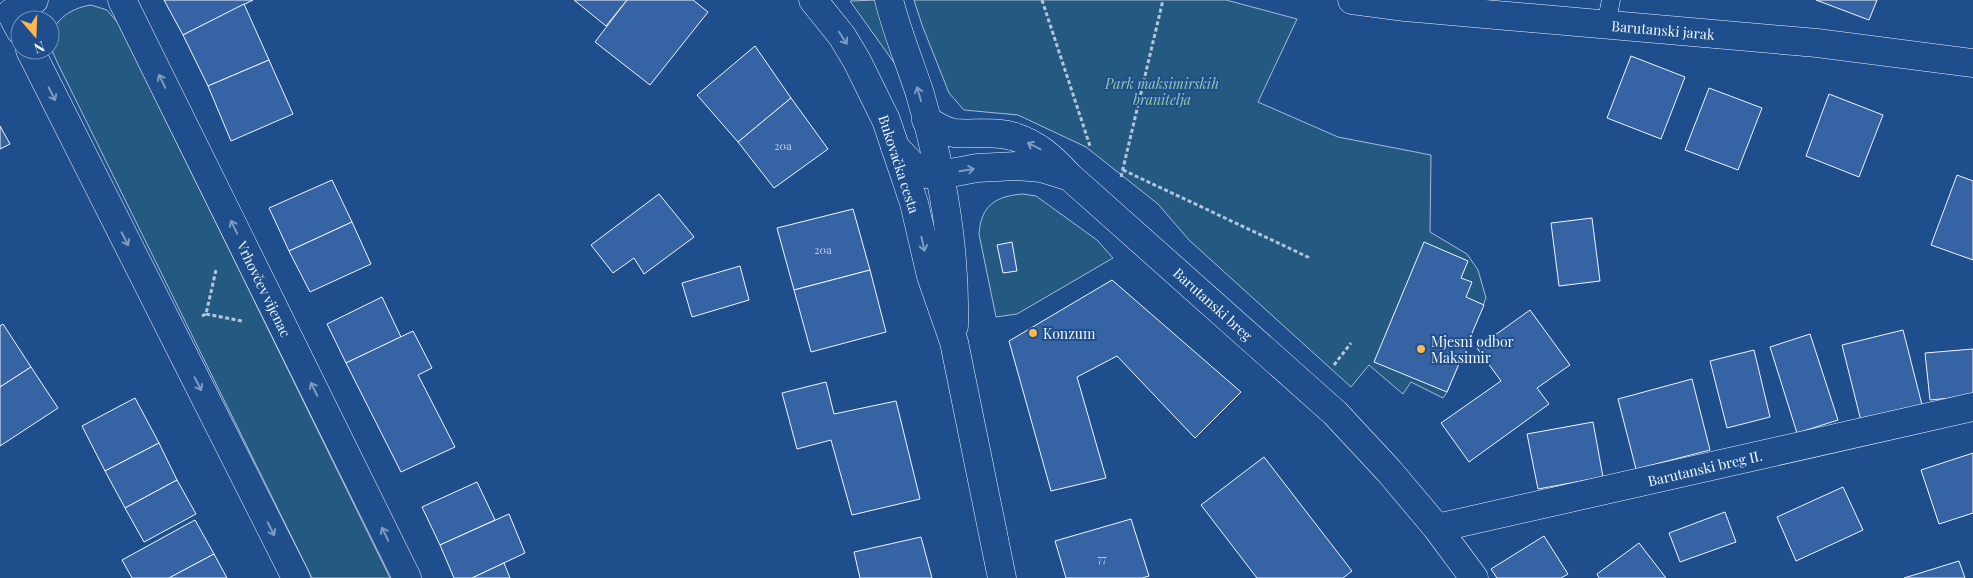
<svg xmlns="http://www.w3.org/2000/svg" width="1973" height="578" font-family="'Playfair Display',serif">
<rect width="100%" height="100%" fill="#1f4e8c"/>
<g fill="#245a82" stroke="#a8bbd7">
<path d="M877 0 895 64 850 1Z"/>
<path d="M914 0H1226L1297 19 1258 102 1338 137 1431 155 1430 232 1467 254 1478 270 1486 298 1447 392 1443 398 1411 382 1403 394 1369 365 1351 387 1189 240 1158 204 1086 147 1018 115 964 110 949 93 922 25Z"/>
<path d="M91 5 107 10 118 23 390 578H312L58 64C56 59 52 52 51 46 49 22 70 8 91 5Z"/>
<path d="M1023 194 1036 196 1097 240 1113 258 1017 314 996 317 979 234C981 205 996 196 1023 194Z"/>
</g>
<g fill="#3563a3" stroke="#f2f6ff">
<path d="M164 0H253L183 35Z"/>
<path d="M574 0H627L606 26Z"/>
<path d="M627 0H693L708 12 650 85 595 42Z"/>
<path d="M1816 0H1877L1869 20Z"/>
<path d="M244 4 269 60 208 86 183 35Z"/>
<path d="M755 46 791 98 738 142 697 95Z"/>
<path d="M1631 56 1685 77 1661 139 1607 118Z"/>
<path d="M269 60 293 114 231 141 208 86Z"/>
<path d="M1709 88 1762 108 1738 170 1685 150Z"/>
<path d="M1829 94 1883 115 1859 177 1806 156Z"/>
<path d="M791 98 828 149 774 188 738 142Z"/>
<path d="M0 126 10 144 0 149Z"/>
<path d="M1957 175 1973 181V260L1931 245Z"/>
<path d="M332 180 352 222 289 251 269 208Z"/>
<path d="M659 194 694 237 644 274 634 258 613 273 591 245Z"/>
<path d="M853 209 870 270 794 290 777 228Z"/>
<path d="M1592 218 1600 281 1559 286 1551 223Z"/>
<path d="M352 222 371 264 310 292 289 251Z"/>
<path d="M1012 242 1017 271 1003 273 997 245Z"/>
<path d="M1424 242 1468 261 1461 278 1472 282 1466 297 1484 305 1447 392 1374 362Z"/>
<path d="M740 266 749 300 692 317 682 283Z"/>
<path d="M870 270 886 332 811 352 794 290Z"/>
<path d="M1112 280 1241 392 1195 438 1117 356 1077 377 1106 478 1051 491 1009 341Z"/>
<path d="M382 297 401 337 346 363 327 324Z"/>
<path d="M1530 310 1570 365 1537 388 1549 404 1469 462 1441 423 1501 381 1477 348Z"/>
<path d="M3 324 31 367 0 387V326Z"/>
<path d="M1903 330 1922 405 1861 421 1842 345Z"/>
<path d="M413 331 432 368 418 375 455 447 401 472 346 363Z"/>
<path d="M1810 334 1838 420 1797 433 1770 347Z"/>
<path d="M1973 349V396L1930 400 1925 353Z"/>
<path d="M1754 350 1770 417 1727 428 1710 361Z"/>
<path d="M31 367 58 408 0 446V387Z"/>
<path d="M1692 379 1710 450 1636 469 1618 399Z"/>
<path d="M826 382 834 414 896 401 920 499 852 515 831 440 797 449 782 393Z"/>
<path d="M135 398 159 443 105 471 82 426Z"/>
<path d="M1593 422 1603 477 1538 489 1527 434Z"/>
<path d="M159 443 177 480 125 508 105 471Z"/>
<path d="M1973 453V513L1939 524 1921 470Z"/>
<path d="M1264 457 1352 571 1343 578H1257L1201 505Z"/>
<path d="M177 480 196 514 144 542 125 508Z"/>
<path d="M477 482 495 520 440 545 422 507Z"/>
<path d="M1843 487 1863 530 1796 561 1777 517Z"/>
<path d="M1725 512 1736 542 1680 562 1669 533Z"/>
<path d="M509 514 525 553 472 578H454L440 545Z"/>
<path d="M1131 519 1149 576 1142 578H1066L1055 541Z"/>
<path d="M195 520 214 554 169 578H132L122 560Z"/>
<path d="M1544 536 1568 574 1561 578H1497L1491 569Z"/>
<path d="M921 537 932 578H860L854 552Z"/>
<path d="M1639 543 1666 578H1599L1597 574Z"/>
<path d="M214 554 227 578H169Z"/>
<path d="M1959 561 1965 578H1904Z"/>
<path d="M504 563 510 578H472Z"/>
</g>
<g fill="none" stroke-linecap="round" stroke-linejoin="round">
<g stroke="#f2f6ff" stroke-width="19">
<path id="service" d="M1606 25 1611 0"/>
</g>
<g stroke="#f2f6ff" stroke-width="29">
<g id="minor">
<path d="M122 0 407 578"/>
<path d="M20 30 11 13 34 0"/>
<path d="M30 50 296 578"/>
<path d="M926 120C935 125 943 131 954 133 974 135 996 130 1015 137 1037 144 1052 158 1067 174"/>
<path d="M895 147 915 168 927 174 940 175 977 168 1017 166 1041 168 1070 177 1335 413 1389 471 1437 528 1474 578"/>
<path d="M1437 528 1973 407"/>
</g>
</g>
<g stroke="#f2f6ff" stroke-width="29">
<path id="tertiary" d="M1352 0 1405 7 1817 43 1973 63"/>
</g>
<g stroke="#f2f6ff" stroke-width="29">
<g id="secondary">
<path d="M813 0 842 36 857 61 886 120 904 173 914 203 931 276 954 342 1002 578"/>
<path d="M889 0C897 32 910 63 920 94 942 170 956 247 954 326"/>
</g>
</g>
<g stroke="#b3c4dc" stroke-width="3" stroke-dasharray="4 2.5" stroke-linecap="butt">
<path d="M1042 0 1090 146"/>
<path d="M1123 170 1310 258"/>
<path d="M1121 177 1163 0"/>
<path d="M206 314 242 321"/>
<path d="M202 316 206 314 216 270"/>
<path d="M1334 365 1351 343"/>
</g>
<use href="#service" stroke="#1f4e8c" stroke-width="18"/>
<use href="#minor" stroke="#1f4e8c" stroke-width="28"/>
<use href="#tertiary" stroke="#1f4e8c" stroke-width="28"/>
<use href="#secondary" stroke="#1f4e8c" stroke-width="28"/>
</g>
<defs><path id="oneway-shaft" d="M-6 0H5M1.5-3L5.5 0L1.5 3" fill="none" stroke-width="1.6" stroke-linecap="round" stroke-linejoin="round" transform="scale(1.25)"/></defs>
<g stroke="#7e9ac0">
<use href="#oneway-shaft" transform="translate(843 38) rotate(57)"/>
<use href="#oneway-shaft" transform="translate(162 81) rotate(-116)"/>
<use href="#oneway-shaft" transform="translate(52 94) rotate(63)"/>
<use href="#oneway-shaft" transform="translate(919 94) rotate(-106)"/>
<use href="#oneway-shaft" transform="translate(1034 146) rotate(-153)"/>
<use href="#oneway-shaft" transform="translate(967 170) rotate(-10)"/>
<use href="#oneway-shaft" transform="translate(234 227) rotate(-116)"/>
<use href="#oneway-shaft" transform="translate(125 239) rotate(63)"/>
<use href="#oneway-shaft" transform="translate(923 244) rotate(77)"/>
<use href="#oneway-shaft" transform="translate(198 384) rotate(63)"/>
<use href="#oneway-shaft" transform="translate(314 389) rotate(-116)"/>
<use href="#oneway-shaft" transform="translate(271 529) rotate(63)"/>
<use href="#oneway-shaft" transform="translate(385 534) rotate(-116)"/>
</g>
<g fill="#ffb74d" stroke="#1f4e8c" stroke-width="2">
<circle cx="1033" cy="333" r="5"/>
<circle cx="1421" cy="349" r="5"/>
</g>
<g text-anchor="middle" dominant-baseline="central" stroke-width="4" stroke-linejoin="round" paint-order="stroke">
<g font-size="11" fill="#c3d1e8">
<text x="783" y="145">20a</text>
<text x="823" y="249">20a</text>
<text x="1102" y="558">77</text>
</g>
<g font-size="14" fill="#f2f6ff" stroke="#1f4e8c">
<text transform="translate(1663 30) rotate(5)">Barutanski jarak</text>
<text transform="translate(899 164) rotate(72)">Bukovačka cesta</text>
<text transform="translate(264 289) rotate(64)">Vrhovčev vijenac</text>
<text transform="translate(1213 304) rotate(42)">Barutanski breg</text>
<text transform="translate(1705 468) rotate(-13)">Barutanski breg II.</text>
</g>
<g font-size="14" font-style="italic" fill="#97c8a6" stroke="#1f4e8c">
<text x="1162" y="83">Park maksimirskih<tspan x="1162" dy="16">branitelja</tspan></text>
</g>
<g font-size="14" fill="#f2f6ff" stroke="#1f4e8c" text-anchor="start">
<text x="1043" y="333">Konzum</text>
<text x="1431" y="341">Mjesni odbor<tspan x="1431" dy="16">Maksimir</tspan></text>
</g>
</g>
<g transform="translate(35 35) rotate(161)"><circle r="24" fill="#1f4e8c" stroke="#7391ba"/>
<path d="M0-4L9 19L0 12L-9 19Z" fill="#ffb74d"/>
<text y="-8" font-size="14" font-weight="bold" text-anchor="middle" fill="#f2f6ff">N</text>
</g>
</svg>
